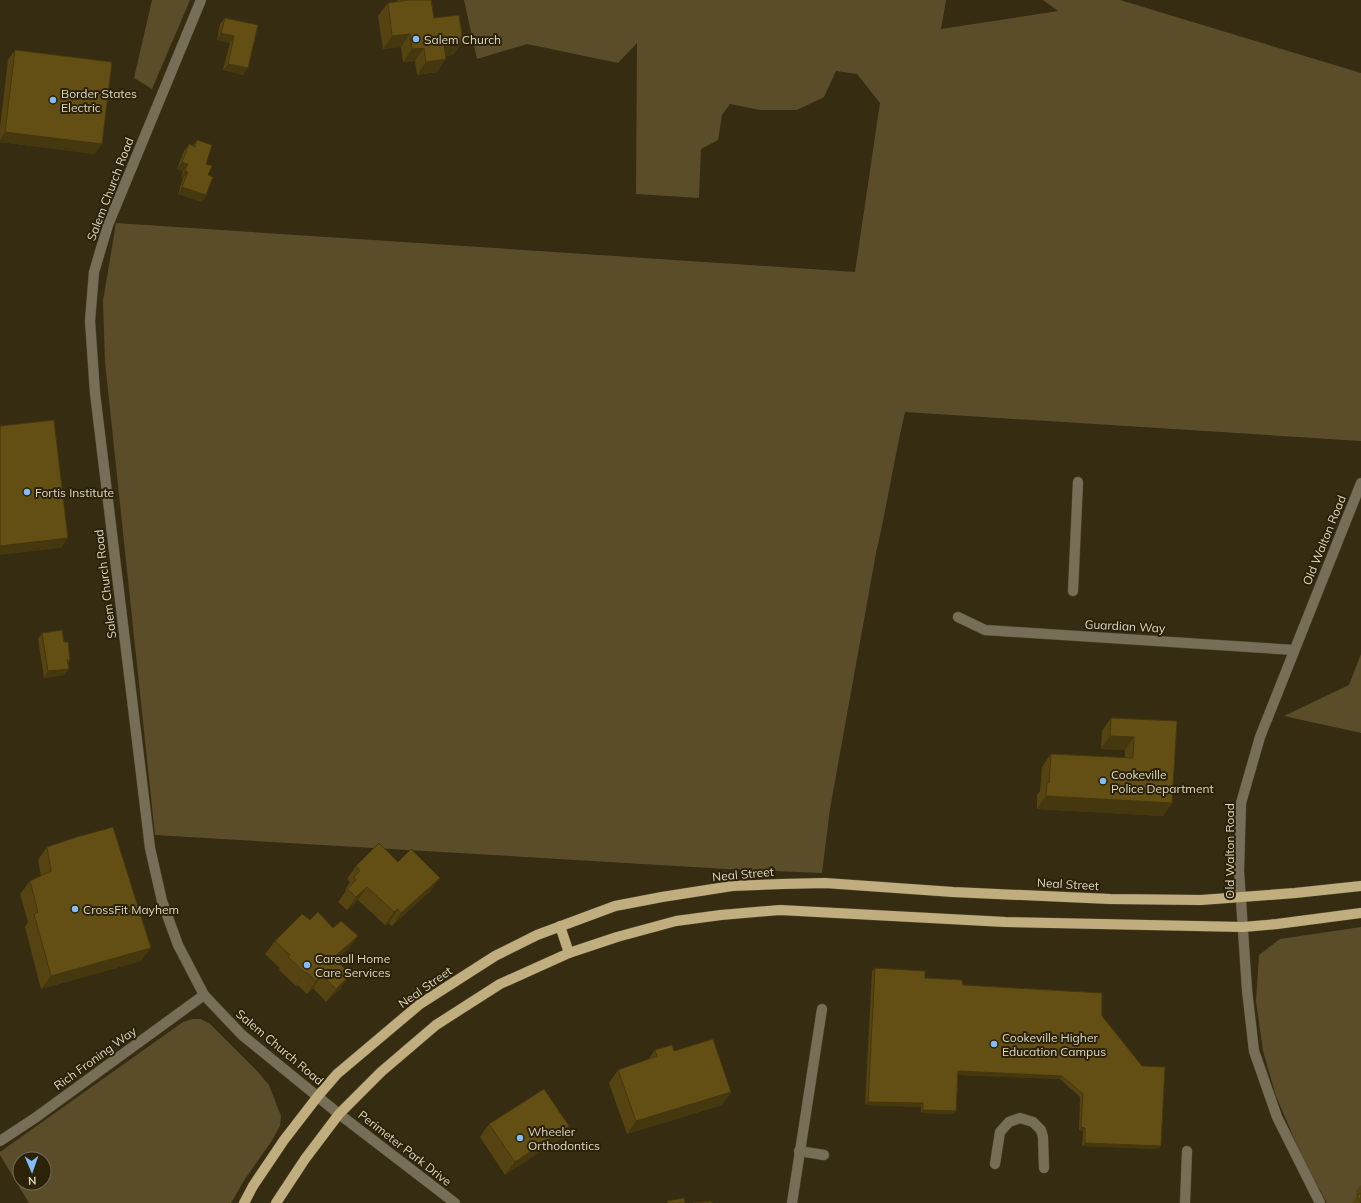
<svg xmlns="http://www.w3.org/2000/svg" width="1361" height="1203" font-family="Mulish,sans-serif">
<rect width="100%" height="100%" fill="#362c11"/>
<g fill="#5b4d2a" fill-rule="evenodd">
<path d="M152 0H190L152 89 134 78Z"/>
<path d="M464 0H946L941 29 1058 11 1043 0H1120L1361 73V441L905 412C894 459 887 506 876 553L830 809 822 873 727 869 155 835 105 362 103 301 116 223 855 272 880 103 857 74 836 71 824 97 797 110H760L730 104 722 115 718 140 701 149 699 198 636 194 637 43 618 63 527 44 477 59Z"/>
<path d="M1361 654V733L1284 716 1349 685Z"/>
<path d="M1361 927V1203H1327L1303 1159 1276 1096 1263 1051 1256 1001 1259 955 1280 939Z"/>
<path d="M192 1019H201L210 1024 258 1072 269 1085 281 1116 280 1126 271 1142 245 1179 231 1203H29L0 1155V1152L183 1022ZM20 1159H44V1183H20Z"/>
</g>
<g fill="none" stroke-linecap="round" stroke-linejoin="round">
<g stroke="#51472e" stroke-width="11">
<g id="minor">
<path d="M201 0 108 225 94 272 90 321 95 393 150 848 162 901 178 945 204 995 242 1035 339 1114 455 1203"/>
<path d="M1073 591 1078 482"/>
<path d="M958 617 985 630 1294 650"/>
<path d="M0 1141 35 1118 204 995"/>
<path d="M799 1151 824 1155"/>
<path d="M995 1164 1000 1132 1009 1122 1020 1118 1033 1122 1041 1130 1043 1137 1044 1168"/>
<path d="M792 1203 822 1009"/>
<path d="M1185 1203 1187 1151"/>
<path d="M1320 1203 1277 1117 1254 1051 1247 990 1239 871 1241 803 1260 737 1361 483"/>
</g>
</g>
<g stroke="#51472e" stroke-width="11">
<g id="major">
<path d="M560 926 569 953"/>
<path d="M244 1203 253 1186 284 1140 318 1096 337 1074 420 1004 495 956 537 935 615 906 662 897 732 886 782 884 825 883 953 892 1110 899 1201 900 1295 893 1361 886"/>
<path d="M276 1203 305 1159 339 1114 381 1072 436 1025 500 984 569 953 617 937 676 921 721 915 780 910 1005 922 1243 927 1277 924 1361 913"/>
</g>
</g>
<use href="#minor" stroke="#776e57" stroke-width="10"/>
<use href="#major" stroke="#c1ae7e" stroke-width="10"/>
</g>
<g fill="#541">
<path d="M397 0H431L434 18 463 42 453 55 445 56 437 72 417 75 415 61 403 62 401 47 383 49 378 16 388 3 397 2Z"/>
<path d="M225 18 258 25 243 75 223 70 230 43 217 40 220 24Z"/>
<path d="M15 50 95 154 0 142V128L8 60Z"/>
<path d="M197 140 206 164 208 175 206 195 202 202 178 194 183 178H181L183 171 177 169 184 151 189 144 193 146Z"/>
<path d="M42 633 64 642 70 660 68 664 64 675 44 678 38 639Z"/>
<path d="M1111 718 1177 721 1172 803 1163 816 1037 809V795L1040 791 1042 767 1051 754 1125 758V750L1101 749 1102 731Z"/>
<path d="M47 847 141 961 41 989 25 927 28 922 20 894 30 881 41 876 38 860Z"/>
<path d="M398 862 440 878 430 891 392 926 389 923 385 925 358 900 347 910 338 902 346 891 345 890 350 882 347 879 356 866Z"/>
<path d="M310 920 358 936 348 949 336 960 341 988 326 1002 313 988 307 994 297 985 296 986 279 970 280 968 265 954 275 941Z"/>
<path d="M875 968 963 985 1102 1016 1159 1149 1082 1146 1083 1131 1079 1130 1080 1097 1060 1079 958 1075 956 1111 954 1114 921 1113V1107L865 1105 872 971Z"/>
<path d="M655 1050 674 1051 731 1092 722 1105 627 1134 609 1083 618 1070 649 1059Z"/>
<path d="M489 1124 569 1126 560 1139 505 1175 480 1137Z"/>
<path d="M1361 1185V1203H1353L1352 1202 1357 1196 1355 1192 1360 1186Z"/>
</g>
<g fill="#45370e">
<path d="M221 33 234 36 230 43 217 40Z"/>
<path d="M410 34 401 47 383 49 392 36Z"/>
<path d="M463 42 453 55 435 57 444 44Z"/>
<path d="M424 48 415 61 403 62 412 49Z"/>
<path d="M446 59 437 72 417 75 426 62Z"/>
<path d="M228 64 248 68 243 75 223 70Z"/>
<path d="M5 132 102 144 95 154 0 142V140Z"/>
<path d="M182 162 188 164 183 171 177 169Z"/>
<path d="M185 171 188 172 183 178H181Z"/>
<path d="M182 187 206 195 202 202 178 194Z"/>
<path d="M68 538 61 548 0 555V546Z"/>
<path d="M69 669 64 675 44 678 48 671Z"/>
<path d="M1110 736 1134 737 1125 750 1101 749Z"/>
<path d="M1046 796 1172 803 1163 816 1037 809Z"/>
<path d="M440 878 430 891 392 926 401 913Z"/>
<path d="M367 887 358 900 347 910 356 897Z"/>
<path d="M398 909 389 923 385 925 394 912Z"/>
<path d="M358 936 348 949 325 970 334 957Z"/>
<path d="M151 948 141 961 41 989 51 976Z"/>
<path d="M306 972 297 985 296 986 305 973Z"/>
<path d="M322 975 313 988 307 994 316 981Z"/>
<path d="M350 975 341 988 326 1002 336 989Z"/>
<path d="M958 1071 1062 1076 1060 1079 955 1075Z"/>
<path d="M731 1092 722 1105 627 1134 636 1121Z"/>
<path d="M868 1102 923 1103 921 1107 865 1105Z"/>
<path d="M923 1110 956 1111 954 1114 921 1113Z"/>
<path d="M569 1126 560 1139 505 1175 515 1162Z"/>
<path d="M1081 1127 1085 1128 1083 1131 1079 1130Z"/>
<path d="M1085 1143 1161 1146 1159 1149 1082 1146Z"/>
</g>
<g fill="#634f14" stroke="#45370e">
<path d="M408 0H431L434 18 459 15 463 42 444 44 446 59 426 62 424 48 412 49 410 34 392 36 388 3Z"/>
<path d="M225 18 258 25 248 68 228 64 234 36 221 33Z"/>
<path d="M15 50 112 62 102 144 5 132Z"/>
<path d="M197 140 212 145 206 164 212 166 208 175 213 177 206 195 182 187 188 172 185 171 188 164 182 162 189 144 195 147Z"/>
<path d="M54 420 68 538 0 546V426Z"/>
<path d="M62 630 64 642H68L70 660H67L69 669 48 671 42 633Z"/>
<path d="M1111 718 1177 721 1172 803 1046 796 1047 782 1049 783 1051 754 1133 758 1134 737 1110 736Z"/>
<path d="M113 827 151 948 51 976 34 914 38 912 30 881 51 871 47 847 77 837Z"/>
<path d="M379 843 398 862 411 849 440 878 401 913 398 909 394 912 367 887 356 897 347 889 356 880 354 877 360 871 356 866Z"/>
<path d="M318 912 333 928 341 921 358 936 334 957 350 975 336 989 322 975 316 981 306 972 305 973 288 957 290 955 275 941 302 914 310 920Z"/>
<path d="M875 968 925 971V978L962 980 963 985 1102 993V1016L1142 1066 1165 1067 1161 1146 1085 1143V1128L1081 1127 1083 1094 1062 1076 958 1071 956 1111 923 1110V1103L868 1102Z"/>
<path d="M713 1039 731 1092 636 1121 618 1070 657 1056 655 1050 672 1045 674 1051Z"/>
<path d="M544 1089 569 1126 515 1162 489 1124Z"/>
<path d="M1361 1193V1203L1357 1195Z"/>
<path d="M684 1198 685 1203H668L667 1201Z"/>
<path d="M712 1201V1203H693Z"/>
</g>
<g fill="#83bcfb" stroke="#2c2207" stroke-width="1.5">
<circle cx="416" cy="39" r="4"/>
<circle cx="53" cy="100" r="4"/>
<circle cx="27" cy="492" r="4"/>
<circle cx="1103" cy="781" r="4"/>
<circle cx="75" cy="909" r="4"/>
<circle cx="307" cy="965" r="4"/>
<circle cx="994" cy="1044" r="4"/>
<circle cx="520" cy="1138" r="4"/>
</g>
<g text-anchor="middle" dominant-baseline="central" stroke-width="4" stroke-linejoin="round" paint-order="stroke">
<g font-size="12" fill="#dcd6c6" stroke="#2c2207" text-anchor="start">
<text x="424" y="39">Salem Church</text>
<text x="61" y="93">Border States<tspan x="61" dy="14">Electric</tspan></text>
<text x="35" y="492">Fortis Institute</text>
<text x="1111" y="774">Cookeville<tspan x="1111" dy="14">Police Department</tspan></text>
<text x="83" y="909">CrossFit Mayhem</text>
<text x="315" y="958">Careall Home<tspan x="315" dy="14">Care Services</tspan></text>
<text x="1002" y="1037">Cookeville Higher<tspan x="1002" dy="14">Education Campus</tspan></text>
<text x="528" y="1131">Wheeler<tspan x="528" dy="14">Orthodontics</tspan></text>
</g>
<g font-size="12" fill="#dcd6c6" stroke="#2c2207">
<text transform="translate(110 189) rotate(-69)">Salem Church Road</text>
<text transform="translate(1324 540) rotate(-68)">Old Walton Road</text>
<text transform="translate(105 584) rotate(-97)">Salem Church Road</text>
<text transform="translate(1125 626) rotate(3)">Guardian Way</text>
<text transform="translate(1229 851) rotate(-90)">Old Walton Road</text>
<text transform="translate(743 874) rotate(-5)">Neal Street</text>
<text transform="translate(1068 884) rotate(3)">Neal Street</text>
<text transform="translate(425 987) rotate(-35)">Neal Street</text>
<text transform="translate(280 1047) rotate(40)">Salem Church Road</text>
<text transform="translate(95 1058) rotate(-36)">Rich Froning Way</text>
<text transform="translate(405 1148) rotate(38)">Perimeter Park Drive</text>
</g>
</g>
<g transform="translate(32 1171) rotate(178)"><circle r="19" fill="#2c2207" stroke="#726a53"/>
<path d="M0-3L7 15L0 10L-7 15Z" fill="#83bcfb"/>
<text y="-6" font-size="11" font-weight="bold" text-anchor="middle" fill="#dcd6c6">N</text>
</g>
</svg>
